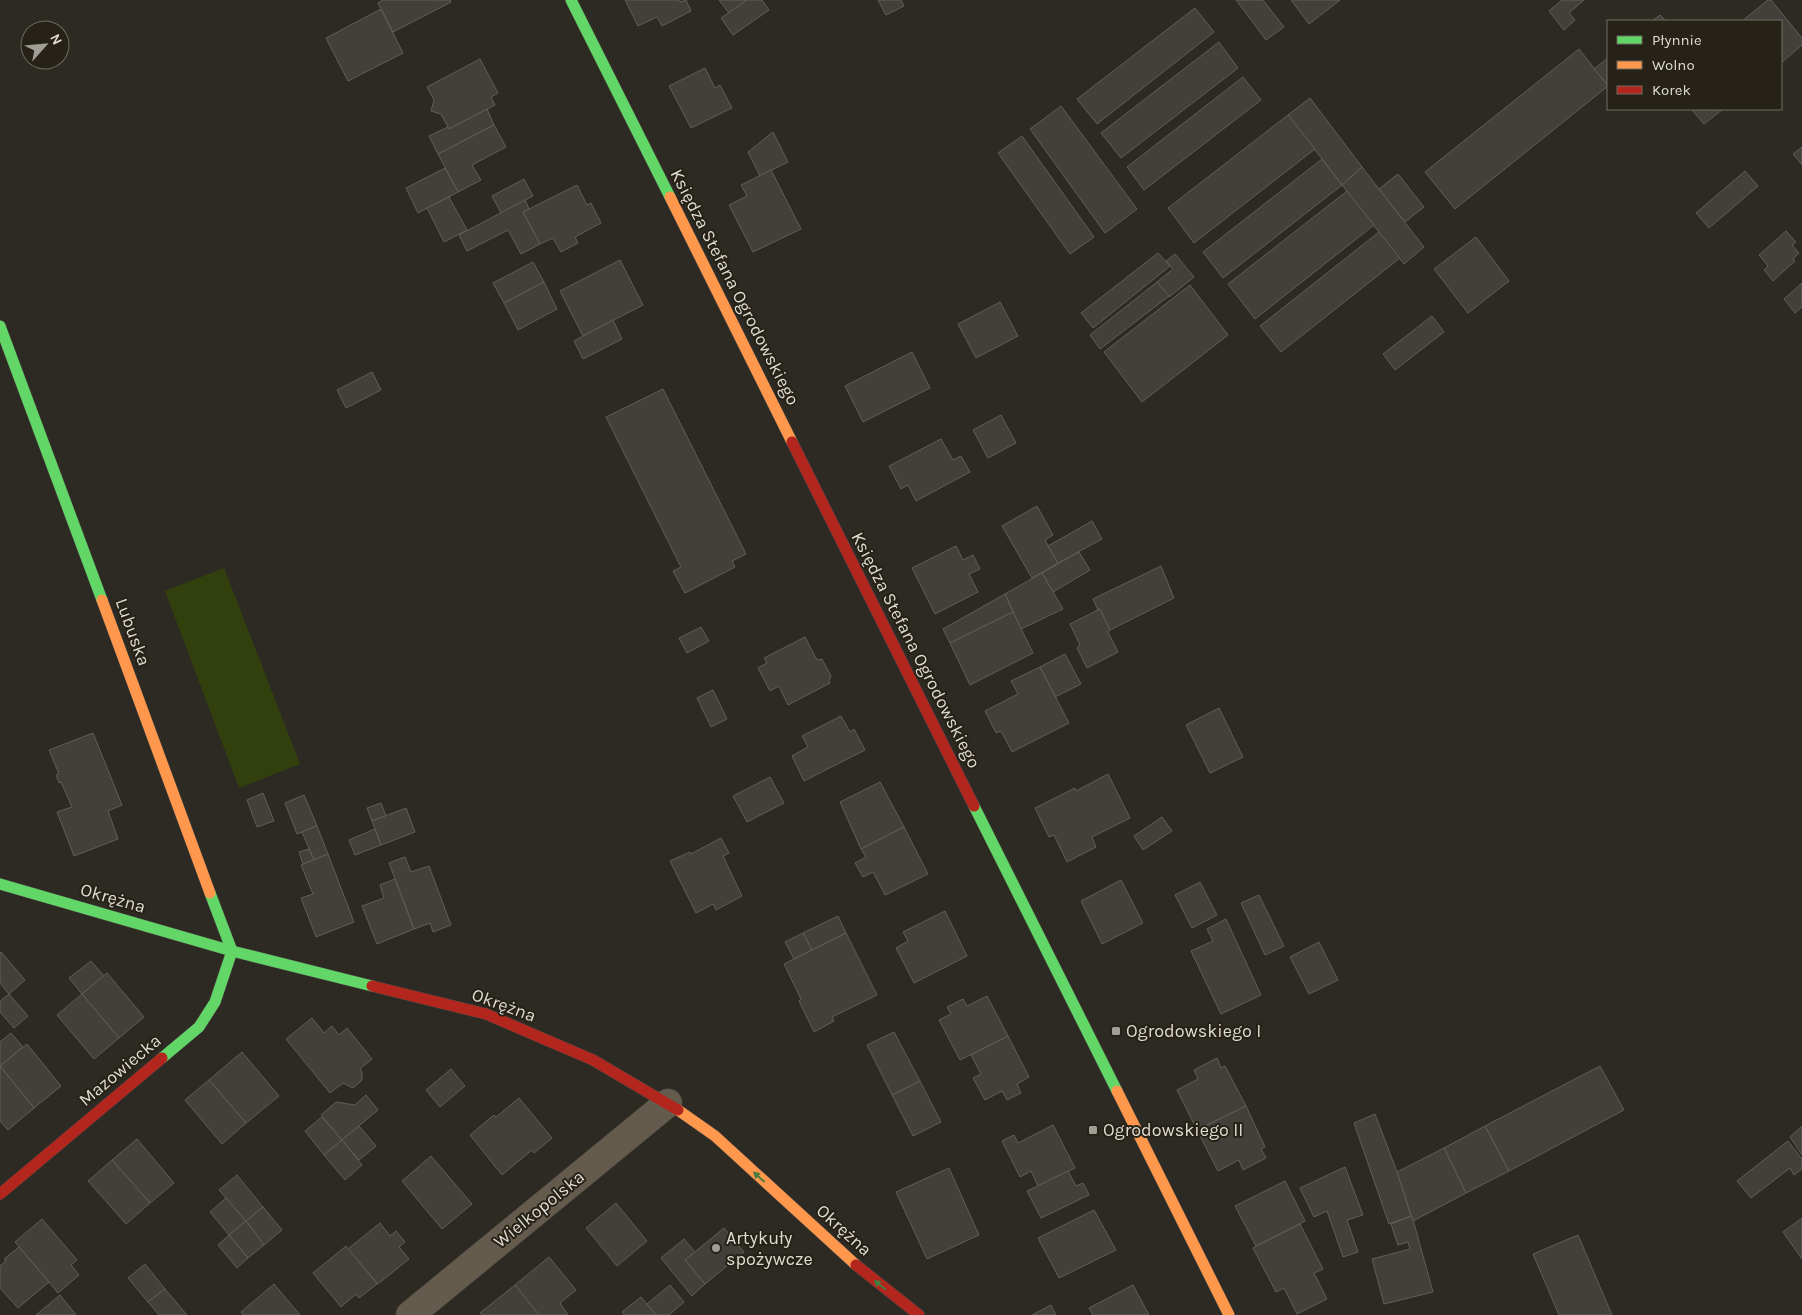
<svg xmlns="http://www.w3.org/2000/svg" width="1802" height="1315" font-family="Karla,sans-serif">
<rect width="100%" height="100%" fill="#2d2a24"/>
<path fill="#32400e" d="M224 568 300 764 239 788 165 591Z"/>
<g fill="#42403b" stroke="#615e59">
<path d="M383 0H450L451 2 393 32 378 3Z"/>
<path d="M625 0H679L680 2 686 0 691 11 662 26 657 17 638 26Z"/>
<path d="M719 0H747L729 13Z"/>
<path d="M747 0H762L769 10 733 35 721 18Z"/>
<path d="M878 0H901L904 6 886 15Z"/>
<path d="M1236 0H1263L1284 27 1266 40Z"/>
<path d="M1291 0H1340L1309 24Z"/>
<path d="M1562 0H1584L1569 13 1575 20 1564 30 1549 11Z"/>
<path d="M1768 0H1771L1802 38V45L1781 63V21H1742Z"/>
<path d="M1195 8 1214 32 1097 124 1077 99Z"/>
<path d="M381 9 403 53 348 81 326 38Z"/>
<path d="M1660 15 1666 21H1652Z"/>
<path d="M1219 42 1238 68 1121 158 1101 133Z"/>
<path d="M1579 49 1608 86 1455 209 1425 172Z"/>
<path d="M1608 58V85L1594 69Z"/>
<path d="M480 59 498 93 491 97 495 105 449 129 441 114 431 111 434 100 427 87Z"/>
<path d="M705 68 715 88 720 85 732 108 691 128 669 86Z"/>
<path d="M1243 77 1261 100 1144 190 1127 167Z"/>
<path d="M1310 98 1362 167 1342 185 1288 115Z"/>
<path d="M1061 106 1137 209 1105 233 1030 129Z"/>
<path d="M487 109 494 125 438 154 429 136 448 127 449 129Z"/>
<path d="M1691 109H1723L1704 124Z"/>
<path d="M1288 115 1315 149 1194 243 1168 208Z"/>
<path d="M494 125 506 147 472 165 481 180 458 192 438 154Z"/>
<path d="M773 132 788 162 760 176 748 152Z"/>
<path d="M1022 136 1094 237 1070 254 998 153Z"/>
<path d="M1802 147V165L1793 154Z"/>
<path d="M1322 159 1342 185 1223 278 1203 252Z"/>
<path d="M1362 167 1424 247 1404 264 1342 185Z"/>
<path d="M445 168 458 192 418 213 406 188Z"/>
<path d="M771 170 801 229 753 252 729 205 747 196 741 185Z"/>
<path d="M1745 171 1758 186 1709 228 1696 213Z"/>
<path d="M1398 174 1424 207 1405 222 1379 189Z"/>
<path d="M524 179 533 196 501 213 492 196Z"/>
<path d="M577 185 587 205 591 203 601 223 575 237 578 243 561 252 553 238 540 244 523 212Z"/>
<path d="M1347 191 1374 225 1255 319 1228 284Z"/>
<path d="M449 197 467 230 444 242 427 208Z"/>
<path d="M525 200 529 209 523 212 540 244 521 254 508 230 467 251 459 235Z"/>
<path d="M1786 231 1796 242 1792 245 1799 253 1793 259 1795 261 1773 281 1764 270 1768 266 1759 255Z"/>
<path d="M1379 232 1400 258 1281 352 1260 326Z"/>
<path d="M1476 237 1509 281 1468 313 1434 269Z"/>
<path d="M1158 253 1170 266 1093 328 1081 313Z"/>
<path d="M1175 254 1194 277 1169 297 1157 282 1173 269 1166 261Z"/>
<path d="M620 260 643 305 583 336 560 291Z"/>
<path d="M533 262 544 282 504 303 493 283Z"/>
<path d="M544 282 557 309 518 330 504 303Z"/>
<path d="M1157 282 1169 296 1100 349 1090 335Z"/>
<path d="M1802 283V307L1795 313 1784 299Z"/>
<path d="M1190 285 1228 335 1142 402 1104 352Z"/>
<path d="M1000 302 1018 336 976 358 958 324Z"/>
<path d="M1432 316 1444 332 1395 370 1383 354Z"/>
<path d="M613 320 622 339 583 359 574 341Z"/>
<path d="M912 352 930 388 863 422 845 386Z"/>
<path d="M372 372 381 390 346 408 337 390Z"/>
<path d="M663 389 746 554 732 561 735 567 685 593 673 571 681 567 606 417Z"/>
<path d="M1001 415 1016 443 988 458 973 430Z"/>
<path d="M941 439 953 460 961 456 970 472 916 501 908 485 901 489 889 466Z"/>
<path d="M1037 506 1053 535 1045 540 1058 563 1032 578 1002 526Z"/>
<path d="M1092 521 1102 539 1058 563 1048 546Z"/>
<path d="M956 546 963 560 973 555 980 569 969 574 978 592 935 614 912 568Z"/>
<path d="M1079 552 1090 570 1053 592 1042 573Z"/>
<path d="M1161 566 1174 598 1110 630 1100 609 1098 610 1093 599Z"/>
<path d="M1042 573 1063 609 1021 629 1005 594Z"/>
<path d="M1005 594 1013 612 950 643 943 629Z"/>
<path d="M1100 609 1110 630 1108 632 1118 652 1087 668 1077 648 1080 645 1070 624Z"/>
<path d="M1013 612 1033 653 970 685 950 643Z"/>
<path d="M701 627 709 641 687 653 679 638Z"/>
<path d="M805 637 817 660 822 659 831 676 829 681 830 683 788 705 779 686 770 691 758 668 767 663 764 658Z"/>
<path d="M1065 654 1081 684 1055 697 1040 667Z"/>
<path d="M1040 667 1069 723 1012 752 1001 731 996 733 985 711 1018 694 1011 681Z"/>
<path d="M713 690 727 719 711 727 697 698Z"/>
<path d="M1219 708 1243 757 1210 773 1186 725Z"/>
<path d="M841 716 850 732 854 729 865 750 804 781 792 756 808 747 802 736Z"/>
<path d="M93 733 122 805 108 811 118 839 74 856 57 812 72 807 61 782 59 783 56 775 59 774 49 750Z"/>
<path d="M1108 774 1130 818 1092 837 1096 847 1067 862 1054 835 1049 837 1035 808 1075 788 1076 791Z"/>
<path d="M770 777 784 803 747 822 733 796Z"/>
<path d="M880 782 904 827 861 849 840 802Z"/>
<path d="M263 793 274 821 257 827 247 800Z"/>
<path d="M304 795 317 826 297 834 285 803Z"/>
<path d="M381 803 386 816 372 821 367 808Z"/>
<path d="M406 808 415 832 381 845 372 821Z"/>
<path d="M1162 817 1172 831 1143 850 1134 836Z"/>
<path d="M317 826 328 854 314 860 302 832Z"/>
<path d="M904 827 928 874 885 895 873 872 863 877 855 863 866 857 861 849Z"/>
<path d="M375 829 381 845 355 855 349 840Z"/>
<path d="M721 838 729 853 723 856 742 896 716 910 713 904 696 913 670 861 690 852 691 854Z"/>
<path d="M309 849 314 860 303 864 299 852Z"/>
<path d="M328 854 354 922 316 937 301 898 313 894 301 865Z"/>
<path d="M405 857 411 872 429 866 451 925 433 932 430 923 414 929 389 863Z"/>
<path d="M395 879 414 929 377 944 362 906 384 898 380 885Z"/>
<path d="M1121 880 1143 923 1102 944 1081 901Z"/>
<path d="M1200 882 1217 915 1192 928 1175 895Z"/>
<path d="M1259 895 1284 946 1265 955 1241 903Z"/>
<path d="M945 911 967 956 914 983 896 948 908 941 903 932Z"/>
<path d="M838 916 846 933 812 950 803 933Z"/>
<path d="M1226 919 1261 995 1221 1014 1191 951 1213 941 1207 929Z"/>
<path d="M803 933 812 950 794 959 785 942Z"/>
<path d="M846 933 877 995 832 1017 834 1021 814 1032 799 1001 801 999 784 964Z"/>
<path d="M1319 942 1338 980 1309 994 1290 957Z"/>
<path d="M1 952 25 980 9 994 0 983V953Z"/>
<path d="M91 961 104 976 82 994 69 978Z"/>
<path d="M107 973 144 1017 119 1038 82 994Z"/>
<path d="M9 994 28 1016 14 1028 0 1012V1001Z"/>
<path d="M82 994 119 1038 94 1059 57 1015Z"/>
<path d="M987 996 1008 1036 960 1060 939 1020 951 1014 947 1007 963 999 967 1006Z"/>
<path d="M312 1018 324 1033 332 1026 339 1035 347 1028 372 1059 360 1069 362 1072V1080L353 1088 343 1083 330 1093 286 1039Z"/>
<path d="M894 1032 920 1081 892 1095 867 1045Z"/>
<path d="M11 1033 23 1047 0 1066V1042Z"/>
<path d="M1008 1036 1029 1077 1017 1084 1021 1093 1007 1100 1002 1091 985 1100 973 1078 981 1074 971 1055Z"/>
<path d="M27 1044 61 1086 34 1108 0 1066Z"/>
<path d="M242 1052 279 1096 246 1123 209 1080Z"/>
<path d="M1217 1058 1221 1068 1225 1066 1246 1106 1197 1130 1177 1090 1198 1079 1194 1070Z"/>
<path d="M0 1066 34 1108 8 1130 0 1121Z"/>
<path d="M1600 1066 1624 1110 1509 1171 1485 1126Z"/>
<path d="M451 1069 465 1086 440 1107 426 1090Z"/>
<path d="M209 1080 246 1123 222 1144 185 1100Z"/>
<path d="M920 1081 941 1122 913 1136 892 1095Z"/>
<path d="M366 1095 378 1110 342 1140 321 1115 336 1102 355 1105Z"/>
<path d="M519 1098 552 1138 534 1153 532 1150 502 1175 470 1135 494 1115 496 1117Z"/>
<path d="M1246 1106 1265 1147 1261 1149 1266 1158 1243 1170 1239 1160 1218 1171 1197 1130Z"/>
<path d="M1375 1114 1399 1177 1411 1216 1389 1224 1354 1123Z"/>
<path d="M322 1117 342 1140 324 1155 305 1131Z"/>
<path d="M1053 1125 1075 1168 1038 1186 1031 1171 1020 1177 1002 1141 1014 1135 1018 1143Z"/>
<path d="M359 1126 376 1146 359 1160 342 1140Z"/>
<path d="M1485 1126 1509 1171 1466 1193 1444 1148Z"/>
<path d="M1802 1126V1155L1790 1137Z"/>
<path d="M137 1139 174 1183 150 1203 112 1160Z"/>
<path d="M342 1140 362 1165 345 1180 324 1155Z"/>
<path d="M1788 1141 1802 1159V1169L1794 1175 1790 1168 1751 1198 1737 1181Z"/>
<path d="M1444 1148 1466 1193 1413 1221 1397 1172Z"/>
<path d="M431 1156 472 1204 442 1229 402 1181Z"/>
<path d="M112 1160 150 1203 126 1224 88 1181Z"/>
<path d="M1345 1167 1363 1215 1347 1220 1358 1252 1343 1257 1327 1211 1314 1217 1300 1188Z"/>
<path d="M949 1168 979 1235 927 1259 896 1192Z"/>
<path d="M1068 1171 1076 1186 1083 1183 1089 1195 1041 1218 1027 1191Z"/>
<path d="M237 1175 263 1207 246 1221 219 1190Z"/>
<path d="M1285 1181 1305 1221 1256 1246 1235 1206Z"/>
<path d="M226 1198 246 1221 229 1235 210 1212Z"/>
<path d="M616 1203 647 1241 617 1266 586 1228Z"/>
<path d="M263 1207 282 1230 264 1245 246 1221Z"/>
<path d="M1094 1210 1116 1250 1059 1278 1038 1238Z"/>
<path d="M1412 1216 1433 1292 1384 1304 1372 1259 1410 1249 1408 1242 1398 1245 1391 1224Z"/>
<path d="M1802 1218V1259L1783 1232Z"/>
<path d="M42 1219 77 1260 71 1265 79 1275 58 1293 15 1242Z"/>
<path d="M246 1221 264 1245 248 1258 229 1235Z"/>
<path d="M380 1223 390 1236 396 1231 405 1242 399 1247 409 1259 378 1284 348 1249Z"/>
<path d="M1300 1224 1323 1269 1314 1273 1327 1299 1297 1314 1284 1288 1276 1292 1253 1248Z"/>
<path d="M724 1228 744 1252 705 1284 685 1260Z"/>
<path d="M229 1235 248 1258 237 1268 218 1245Z"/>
<path d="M1578 1235 1612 1315H1559L1533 1254Z"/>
<path d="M684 1239 695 1252 685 1260 705 1284 692 1296 661 1258Z"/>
<path d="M346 1246 377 1284 359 1298 356 1294 341 1307 313 1273Z"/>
<path d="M19 1247 49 1282 18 1308 0 1288V1266L6 1261 4 1259Z"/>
<path d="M549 1257 576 1290 560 1303 568 1315H539L515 1285Z"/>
<path d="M145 1264 165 1289 148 1302 128 1278Z"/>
<path d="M274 1284 300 1315H243L241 1312Z"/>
<path d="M515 1285 539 1315H482L480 1313Z"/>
<path d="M670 1285 684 1302 669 1315H656L647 1304Z"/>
<path d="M1133 1285 1149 1315H1093L1089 1308Z"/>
<path d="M165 1289 187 1315H159L148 1302Z"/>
<path d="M60 1295 76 1315H36Z"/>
<path d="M641 1297 656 1315H624L622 1312Z"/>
<path d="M1051 1305 1056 1315H1032Z"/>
</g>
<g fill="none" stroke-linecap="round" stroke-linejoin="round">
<g stroke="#494641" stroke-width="29">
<path id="street" d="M410 1315 668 1103"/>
</g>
<g stroke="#494641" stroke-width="12">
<g id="fast">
<path d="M571 0 670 197"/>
<path d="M0 326 102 600"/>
<path d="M974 806 1117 1091"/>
<path d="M0 884 232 951 372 986"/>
<path d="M162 1058 199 1027 215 1002 232 951 210 893"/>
</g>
</g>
<g stroke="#494641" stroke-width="12">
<g id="slow">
<path d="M670 197 792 442"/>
<path d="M102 600 210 893"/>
<path d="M1117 1091 1229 1315"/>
<path d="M678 1110 715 1136 856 1265"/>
</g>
</g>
<g stroke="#494641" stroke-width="12">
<g id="jam">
<path d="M792 442 974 806"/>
<path d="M372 986 486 1014 593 1060 678 1110"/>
<path d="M0 1194 162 1058"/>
<path d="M856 1265 919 1315"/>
</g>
</g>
<use href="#street" stroke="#645b4d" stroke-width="28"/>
<use href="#fast" stroke="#63d668" stroke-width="11"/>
<use href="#slow" stroke="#ff974d" stroke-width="11"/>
<use href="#jam" stroke="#b3261e" stroke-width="11"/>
</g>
<defs><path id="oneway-solid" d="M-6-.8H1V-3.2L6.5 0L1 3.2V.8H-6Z" transform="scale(1.25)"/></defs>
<g fill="#457c40">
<use href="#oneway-solid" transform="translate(759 1177) rotate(-138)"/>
<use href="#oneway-solid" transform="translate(880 1285) rotate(-141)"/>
</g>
<g fill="#a19e97" stroke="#272217" stroke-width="2">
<rect x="1111" y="1026" width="10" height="10" rx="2.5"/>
<rect x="1088" y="1125" width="10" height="10" rx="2.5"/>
<circle cx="716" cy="1248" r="5"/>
</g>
<g text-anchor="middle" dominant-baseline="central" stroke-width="4" stroke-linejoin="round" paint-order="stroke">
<g font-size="18" fill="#dfdcd5" stroke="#272217">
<text transform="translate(735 287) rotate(63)">Księdza Stefana Ogrodowskiego</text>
<text transform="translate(133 632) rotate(70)">Lubuska</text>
<text transform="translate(916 650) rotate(63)">Księdza Stefana Ogrodowskiego</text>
<text transform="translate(113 898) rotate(16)">Okrężna</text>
<text transform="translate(504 1005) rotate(20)">Okrężna</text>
<text transform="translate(120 1070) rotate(-40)">Mazowiecka</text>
<text transform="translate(539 1209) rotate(-39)">Wielkopolska</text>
<text transform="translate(844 1230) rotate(42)">Okrężna</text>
</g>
<g font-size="18" fill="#dfdcd5" stroke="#272217" text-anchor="start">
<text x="1126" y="1031">Ogrodowskiego I</text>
<text x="1103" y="1130">Ogrodowskiego II</text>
<text x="726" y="1238">Artykuły<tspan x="726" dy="21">spożywcze</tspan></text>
</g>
</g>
<rect x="1607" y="20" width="175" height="90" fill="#272217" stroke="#716c63"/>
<rect x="1617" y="36" width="25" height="8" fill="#63d668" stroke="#716c63"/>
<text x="1652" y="45" font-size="15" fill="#dfdcd5">Płynnie</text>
<rect x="1617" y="61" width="25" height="8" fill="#ff974d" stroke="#716c63"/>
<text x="1652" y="70" font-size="15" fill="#dfdcd5">Wolno</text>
<rect x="1617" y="86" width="25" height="8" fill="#b3261e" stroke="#716c63"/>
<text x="1652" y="95" font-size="15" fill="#dfdcd5">Korek</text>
<g transform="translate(45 45) rotate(63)"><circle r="24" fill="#272217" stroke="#716c63"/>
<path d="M0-4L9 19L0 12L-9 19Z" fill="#a19e97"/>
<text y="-8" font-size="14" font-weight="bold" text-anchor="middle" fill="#dfdcd5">N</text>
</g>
</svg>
